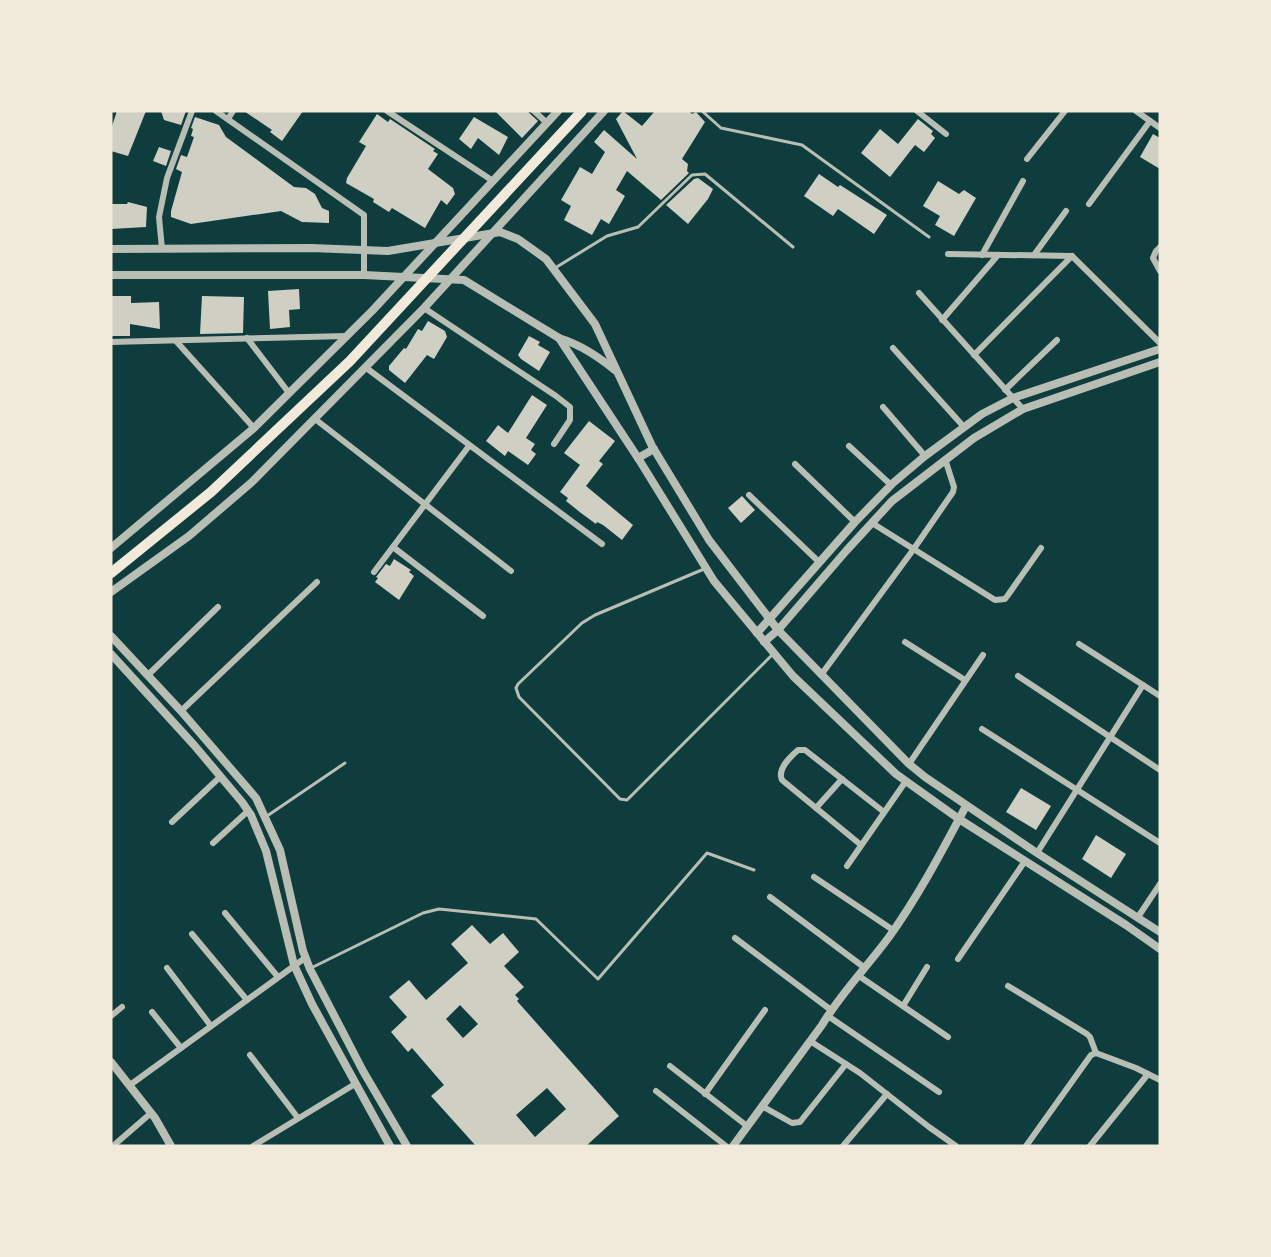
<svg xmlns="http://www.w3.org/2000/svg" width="1271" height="1257" font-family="Mulish,sans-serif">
<rect width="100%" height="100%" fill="#0f3d3e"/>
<g fill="#cfcfc3" fill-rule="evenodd">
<path d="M117 111H146L128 156 111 151V129Z"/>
<path d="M161 111H186L181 125 164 120Z"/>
<path d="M244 111H303L282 141 270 132 272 130Z"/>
<path d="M495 111H527L538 121 522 138Z"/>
<path d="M623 111 642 126 655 111H689L692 114 696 112 705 122 682 159 688 164 687 171 689 173 661 200 627 171 616 190 625 196 609 224 601 219 592 235 564 220 571 206 561 200 580 167 592 174 605 152 594 142 604 130 637 159 616 119Z"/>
<path d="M377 114 388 122 390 119 435 149 433 151 438 154 428 169 453 188 455 194 447 205 441 200 425 228 392 208 389 212 373 202 374 199 346 183 347 178 366 146 359 142Z"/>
<path d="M195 117 219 125 226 137 294 187 306 188 315 194 322 208 329 211V223L302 222 281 211 191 224 171 217V211L182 172 176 169 181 155 187 157 194 137 191 136 193 129 191 128Z"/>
<path d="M474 117 508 137 499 155 478 138 471 149 459 139Z"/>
<path d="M918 119 933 131 931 134 935 138 924 152 915 145 890 177 861 153 880 129 898 144Z"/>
<path d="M1153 134 1160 138V169L1140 157Z"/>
<path d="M159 147 171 151 166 166 153 161Z"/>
<path d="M819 174 838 187 840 185 887 215 874 234 838 209 833 216 804 196Z"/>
<path d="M698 178 713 189 708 199 688 224 666 205 694 179Z"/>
<path d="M938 181 959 194 964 190 976 198 954 236 935 225 940 216 923 206Z"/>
<path d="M128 202 147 207 146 227 111 229V204H127Z"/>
<path d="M299 289 300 309 289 310 290 327 270 329 268 291Z"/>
<path d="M111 296H131V303L159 302 160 329 130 324V336H111Z"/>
<path d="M202 296 244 297 243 333 200 334Z"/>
<path d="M428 321 445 331 447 337 434 359 427 355 405 383 389 370V366L404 348 406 349 418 329 422 331Z"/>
<path d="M529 336 540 342 538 345 550 352 539 371 521 359 518 355Z"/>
<path d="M532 395 547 405 526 438 535 444 531 450 536 454 528 465 508 451 505 456 486 441 498 425 508 433Z"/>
<path d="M589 421 615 441 599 461 603 464 586 486 633 525 622 540 603 525 597 522 596 524 581 513 566 501 568 498 560 492 580 465 564 453Z"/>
<path d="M742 496 755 510 741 523 728 508Z"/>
<path d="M394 559 411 570 409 572 414 576 399 600 375 582 378 578 376 577 386 564 390 566Z"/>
<path d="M1021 788 1051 806 1036 830 1006 812Z"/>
<path d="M1096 835 1126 854 1111 878 1082 859Z"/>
<path d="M472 925 490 944 503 933 519 952 504 966 524 987 515 995 519 999 517 1001 619 1116 586 1146H476L431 1096 444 1085 412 1048 408 1052 391 1032 407 1017 389 997 409 980 426 1000 468 963 451 944ZM460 1005 478 1024 463 1038 446 1019ZM547 1088 566 1109 535 1137 516 1115Z"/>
</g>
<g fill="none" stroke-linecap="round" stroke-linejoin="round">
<g stroke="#b8beb3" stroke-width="3">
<path d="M702 111 721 128 802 145 929 237"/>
<path d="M555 268 607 236 638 227 692 175 705 174 793 247"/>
<path d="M704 569 595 615 582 623 518 684 516 688 519 697 620 799 627 800 772 655"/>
<path d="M267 816 345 763"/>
<path d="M311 968 423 913 439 909 536 919 598 979 707 853 754 870"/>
</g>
<g stroke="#b8beb3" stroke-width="6">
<path d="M216 111 364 215V275"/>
<path d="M387 111 493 181"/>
<path d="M534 111 547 123"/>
<path d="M917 111 946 134"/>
<path d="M1136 111 1160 128"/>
<path d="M228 119 233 111"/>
<path d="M1027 159 1065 111"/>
<path d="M1089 204 1150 121"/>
<path d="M1160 247 1156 251 1153 258 1160 271"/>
<path d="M162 249 159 217 167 178 192 111"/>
<path d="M948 254 1072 256"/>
<path d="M982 255 1023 181"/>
<path d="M1034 255 1066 211"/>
<path d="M919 293 1023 409"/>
<path d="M424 308 556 396 570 407V420L554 444"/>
<path d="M942 320 998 255"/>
<path d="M247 338 289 393"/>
<path d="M176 341 254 428"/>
<path d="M111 342 346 336"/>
<path d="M893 348 964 427"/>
<path d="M974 355 1072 256 1160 343"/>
<path d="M365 367 602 544"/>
<path d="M1005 390 1057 340"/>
<path d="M883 407 925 456"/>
<path d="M315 419 511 571"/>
<path d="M849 446 891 485"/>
<path d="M795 464 855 522"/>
<path d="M749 495 819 562"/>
<path d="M872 523 995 600 1005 599 1008 595 1041 548"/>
<path d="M393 547 483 616"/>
<path d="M374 572 469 446"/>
<path d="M905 642 965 680"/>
<path d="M148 675 218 607"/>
<path d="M821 675 913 550 953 492 954 487 945 459"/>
<path d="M1018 676 1160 770"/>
<path d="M1143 685 1160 696"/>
<path d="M181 711 317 582"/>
<path d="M982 729 1160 843"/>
<path d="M909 764 983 655"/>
<path d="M816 808 842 779"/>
<path d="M172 822 220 777"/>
<path d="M213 843 248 811"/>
<path d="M861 845 782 780C777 769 790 757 798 750H805L884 812"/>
<path d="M1037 853 1143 685 1079 644"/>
<path d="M847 866 906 781"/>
<path d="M814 877 893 930"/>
<path d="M770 897 865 968"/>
<path d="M225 913 278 977"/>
<path d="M1138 917 1160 884"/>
<path d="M192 934 247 1000"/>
<path d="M735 938 831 1010"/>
<path d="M958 959 1025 861"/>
<path d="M167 968 211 1026"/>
<path d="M859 976 948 1037"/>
<path d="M1008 986 1087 1034 1090 1037 1096 1053"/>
<path d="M903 1006 927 967"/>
<path d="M152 1012 181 1048"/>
<path d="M111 1016 122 1007"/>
<path d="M828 1016 939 1092"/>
<path d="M810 1041 860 1073 929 1127 956 1146"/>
<path d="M250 1055 298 1118"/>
<path d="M670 1066 747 1126"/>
<path d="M130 1085 305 958"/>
<path d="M656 1091 726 1146"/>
<path d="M705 1094 765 1010"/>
<path d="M762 1106 792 1123 800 1122 846 1064"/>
<path d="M113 1146 151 1113"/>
<path d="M253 1146 355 1084"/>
<path d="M843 1146 887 1094"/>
<path d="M1026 1146 1091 1055 1096 1053 1136 1068 1160 1080"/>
<path d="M1090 1146 1148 1074"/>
</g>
<g stroke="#b8beb3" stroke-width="8">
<path d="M111 249 311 248 388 251 500 232 518 239 546 259 595 324 652 446 709 540 778 630 909 764 925 777 1037 853 1160 932"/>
<path d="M111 275H364L464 280 559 338C581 345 597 356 615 370"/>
<path d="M559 338 638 458 714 581 793 676 896 774 959 819 1126 925 1160 949"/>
<path d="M638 458 654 449"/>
<path d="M111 548 254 428 372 311 558 111"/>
<path d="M111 592 189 536 252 482 424 308 604 111"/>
<path d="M757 633 855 522 893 483 925 456 982 414 1013 398 1160 349"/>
<path d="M111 636 181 711 256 798 280 850 303 951 310 969 363 1071 407 1146"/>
<path d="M764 642 778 630 846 551 892 501 974 438 1023 409 1160 362"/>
<path d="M111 654 194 745 242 802 251 815 266 851 294 965 312 1004 390 1146"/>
<path d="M111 1062 155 1118 171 1146"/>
<path d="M733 1146 822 1025C841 993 867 967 889 937 919 895 942 851 966 806"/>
</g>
<path stroke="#f1e9da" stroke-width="10" d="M111 573 211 492 350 361 582 111"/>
</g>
<rect width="1271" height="1257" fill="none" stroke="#f1e9da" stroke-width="225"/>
</svg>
